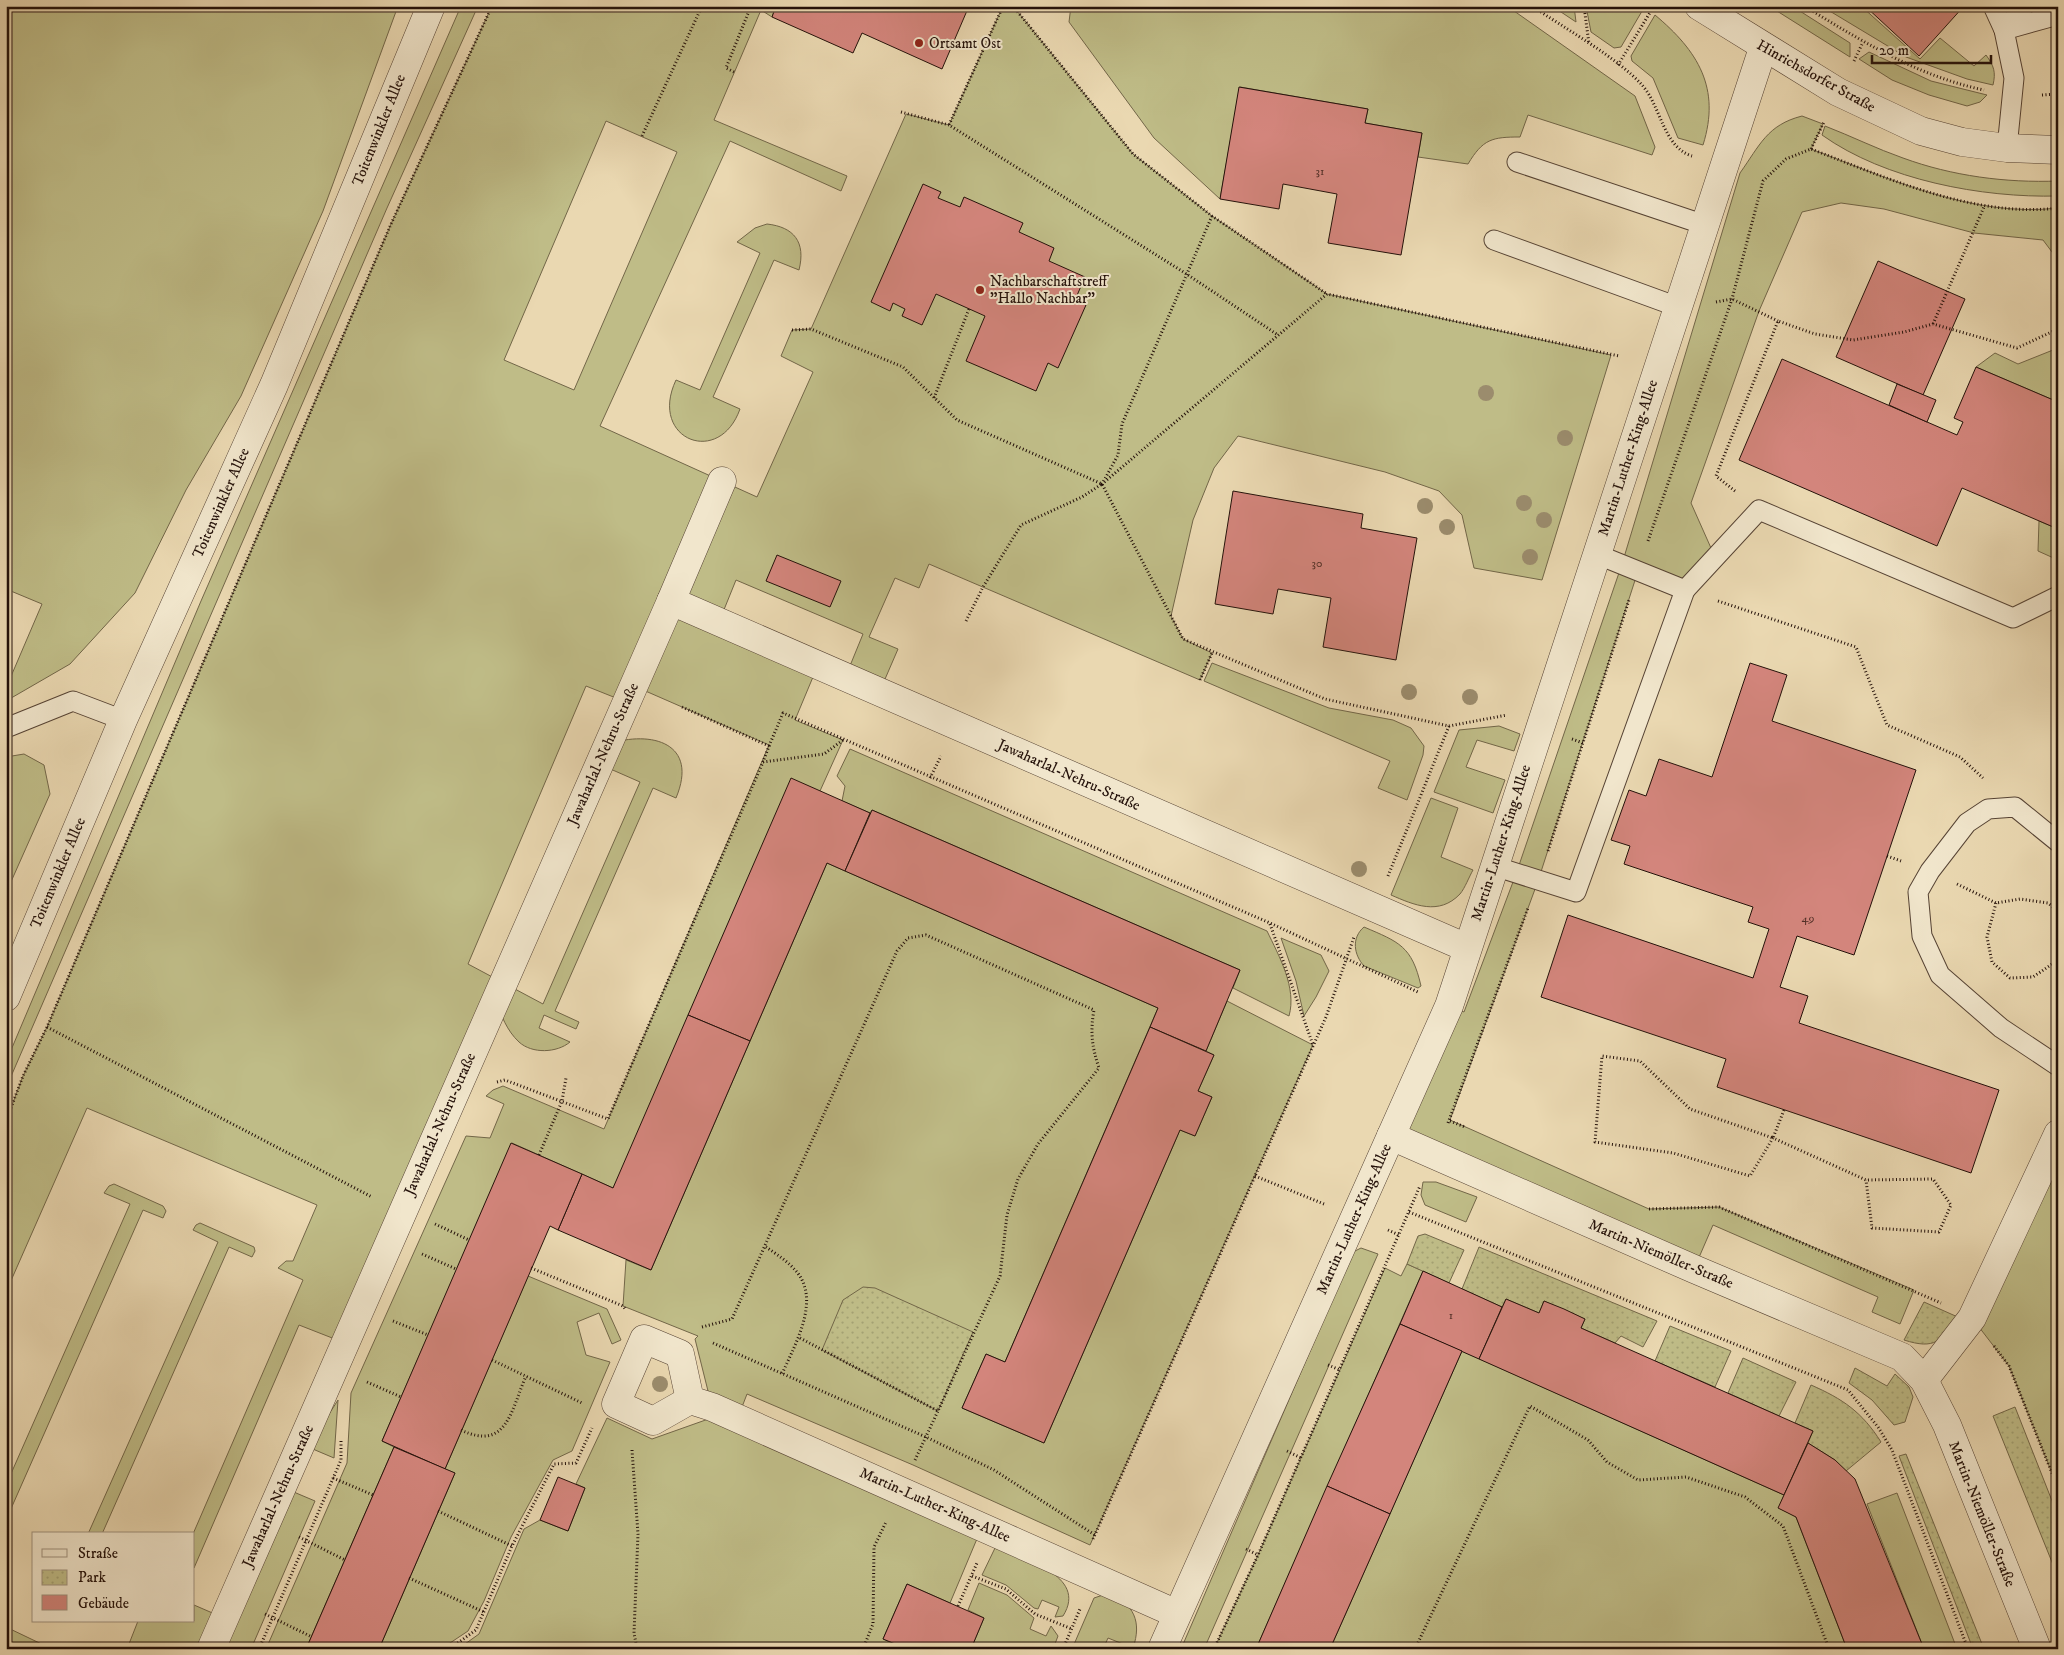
<svg xmlns="http://www.w3.org/2000/svg" width="2064" height="1655" font-family="'IM FELL DW Pica',serif">
<defs>
<pattern id="park-dots" width="8" height="8" patternUnits="userSpaceOnUse" patternTransform="scale(1.25)"><rect width="8" height="8" fill="#bfbc87"/><path d="M2 2h.1M6 6h.1" fill="none" stroke="#a4a173" stroke-width="1.8" stroke-linecap="round"/></pattern>
</defs>
<rect width="100%" height="100%" fill="#ead8b1"/>
<filter id="stains"><feTurbulence type="fractalNoise" baseFrequency=".004" numOctaves="4"/><feColorMatrix values="0 0 0 0 .2 0 0 0 0 .09 0 0 0 0 .02 0 0 0 .5 -.17"/></filter>
<radialGradient id="worn" r=".72"><stop offset=".6" stop-color="#630" stop-opacity="0"/><stop offset="1" stop-color="#630" stop-opacity=".3"/></radialGradient>
<g fill="#bfbc87" stroke="#726648" fill-rule="evenodd">
<path d="M6 6H398L323 211 241 396 186 490 135 593 70 664 6 701V688L42 604 6 589Z"/>
<path d="M461 6H478L387 208 6 1088V1062L201 601Z"/>
<path d="M492 6H776L772 17 761 10 714 120 847 176 841 191 730 141 600 426 757 497 813 372 781 356 792 330 811 329 906 114 949 125 1003 6H1013L1133 154 1212 216 1327 294 1611 355 1542 580 1474 568 1462 515 1439 491 1385 472 1238 436 1214 468 1193 520 1171 616 1183 639 1212 653 1200 680 929 564 919 588 895 578 869 637 898 649 879 693 845 678 863 634 736 580 719 622 818 665 795 720 843 740 820 791 613 1188 512 1143 382 1441 394 1447 306 1649H266L347 1463 351 1393 466 1136 490 1138 504 1104 486 1096 493 1090 503 1086 604 1129 769 745 634 686 626 702 586 686 468 964 543 1004 640 782 599 764 608 744C652 730 699 743 676 798L653 788 555 1011 579 1022 576 1029 544 1015 539 1028 570 1042C557 1053 532 1054 519 1042 507 1031 501 1015 496 1001L345 1343 299 1325 194 1568 193 1534 303 1280 278 1268 286 1261H293L317 1205 87 1108 6 1292V1121L23 1076 47 1027 391 224ZM606 121 677 152 574 390 504 360Z"/>
<path d="M1071 6H1507L1635 96 1655 147 1652 155 1528 115 1520 137C1492 137 1483 139 1468 164L1418 157 1422 133 1365 123 1368 109 1240 87 1220 199 1154 138 1069 22Z"/>
<path d="M1552 6H1574L1576 22Z"/>
<path d="M1586 6H1645L1621 47 1614 48 1591 32Z"/>
<path d="M1769 6H1792L1850 43V57Z"/>
<path d="M1831 6H1861L1920 59 1940 38 1974 66 1986 55C1994 66 1996 72 1993 85L1967 79 1906 57 1828 10Z"/>
<path d="M1655 15C1698 51 1721 88 1703 145L1678 138 1653 78 1632 61 1631 56Z"/>
<path d="M1869 52 1931 81 1987 95 1980 102 1967 106 1929 95 1892 80 1859 59Z"/>
<path d="M1802 116 1823 124 1811 149C1888 178 1973 218 2058 208V260L2043 240 1974 233 1884 209 1841 203 1802 212 1759 311 1691 503 1715 557 1685 590 1638 571 1538 881 1450 1120 1649 1209 1719 1207 1914 1290 1900 1324 1872 1312 1878 1297 1713 1225 1694 1269 1391 1136 1449 1006 1464 1012 1516 874 1622 564 1740 173C1760 145 1767 125 1802 116Z"/>
<path d="M1825 126C1851 136 1877 149 1903 158 1952 176 2006 183 2058 181V196C1982 198 1885 180 1822 135Z"/>
<path d="M767 224C794 227 806 242 799 270L774 260 713 397 740 409C719 468 648 439 676 380L700 390 760 253 737 242 755 228Z"/>
<path d="M2058 348V402L1976 367 1995 353 2018 364Z"/>
<path d="M2039 521 2058 529V560L2038 551Z"/>
<path d="M1212 663 1329 708 1393 720 1411 728 1424 746 1423 755 1407 800 1378 788 1390 761 1204 681Z"/>
<path d="M1499 726 1520 734 1514 751 1477 740 1466 767 1505 780 1493 813 1434 792 1459 730Z"/>
<path d="M850 749 1267 931C1279 956 1297 988 1289 1016L1233 988 1240 970 872 810 870 813 842 801 845 786 837 776Z"/>
<path d="M24 754 44 765 50 794 6 893V757Z"/>
<path d="M1431 798 1458 808 1441 857 1473 870C1469 877 1465 888 1460 894 1439 916 1414 905 1391 895Z"/>
<path d="M827 863 1158 1008 1005 1362 986 1354 962 1408 1044 1443 1180 1130 1195 1136 1212 1097 1198 1091 1214 1055 1206 1051 1227 1001 1313 1045 1090 1545 913 1465 747 1394 742 1407 709 1395 695 1339 698 1336 623 1306 626 1260 651 1270Z"/>
<path d="M1364 927C1399 942 1412 946 1421 986L1418 988 1364 966C1354 955 1351 938 1364 927Z"/>
<path d="M1281 938 1321 955 1329 971 1316 997 1304 1016 1296 981Z"/>
<path d="M2058 1134V1488L2009 1366 1972 1318Z"/>
<path d="M1423 1182H1436L1477 1197 1466 1222 1425 1205 1421 1195Z"/>
<path d="M114 1184 163 1206 166 1211 163 1218 143 1210 6 1520V1485L130 1204 104 1193 109 1186Z"/>
<path d="M200 1223 254 1247 255 1251 252 1257 229 1247 102 1534H88L218 1242 193 1230 196 1225Z"/>
<path d="M1361 1248 1378 1254 1204 1649H1181L1353 1252Z"/>
<path d="M1407 1264 1423 1271 1256 1649H1214L1258 1555 1385 1268 1401 1276Z"/>
<path d="M528 1276 607 1309 621 1340 612 1344 599 1313 577 1322 586 1355 610 1362 572 1451 553 1460 511 1537 484 1601 468 1631 441 1649H379L455 1473 445 1469Z"/>
<path d="M1462 1351 1784 1495 1779 1508 1796 1517 1847 1649H1330Z"/>
<path d="M338 1400 334 1458 308 1447Z"/>
<path d="M714 1417 979 1534 950 1603 907 1584 883 1639 900 1646 898 1649H458L479 1634 524 1529 540 1520 568 1531 585 1488 576 1484 607 1418 652 1439Z"/>
<path d="M289 1490 315 1501 251 1649H222Z"/>
<path d="M1897 1493 1957 1649H1924L1867 1504Z"/>
<path d="M995 1548C1021 1558 1089 1575 1063 1616L1055 1617 1059 1607 1042 1600 1038 1609 1034 1608 1006 1585 982 1575Z"/>
<path d="M979 1583 1007 1595 1034 1618 1030 1629 1046 1636 1051 1626 1058 1636 1053 1649H971L984 1618 968 1610Z"/>
<path d="M1109 1593C1134 1604 1142 1622 1133 1648L1108 1638 1103 1649H1072L1094 1598Z"/>
<path d="M194 1605 224 1618 211 1649H127L138 1621H194Z"/>
<path d="M6 1627 52 1649H6Z"/>
</g>
<g fill="url(#park-dots)" stroke="#726648">
<path d="M1425 1234 1464 1250 1449 1283 1407 1264 1418 1236Z"/>
<path d="M1479 1247 1657 1321 1643 1347 1621 1336 1615 1343 1581 1328 1585 1319 1544 1301 1539 1313 1506 1299 1502 1307 1462 1289Z"/>
<path d="M863 1287 875 1288 973 1332 938 1411 822 1350 843 1300Z"/>
<path d="M1924 1302 1960 1318C1941 1341 1935 1350 1904 1340Z"/>
<path d="M1670 1326 1731 1351 1715 1387 1655 1361Z"/>
<path d="M1743 1358 1796 1382 1779 1416 1728 1393Z"/>
<path d="M1855 1368 1887 1386 1895 1374 1909 1387 1913 1397 1905 1422 1894 1425 1872 1400 1849 1383Z"/>
<path d="M1811 1385C1843 1399 1862 1412 1881 1442L1846 1471 1835 1460 1808 1443 1813 1431 1795 1423Z"/>
<path d="M2015 1407 2058 1516V1577L1993 1416Z"/>
<path d="M1906 1454 1984 1649H1973L1899 1456Z"/>
</g>
<g fill="#d3857c" stroke="#24110a">
<path d="M776 6H969L942 69 862 33 853 53 772 17Z"/>
<path d="M1865 6H1964L1919 56Z"/>
<path d="M1239 87 1368 109 1365 123 1422 133 1401 255 1328 243 1337 194 1283 184 1279 209 1220 199Z"/>
<path d="M923 184 941 192 938 198 960 207 964 197 1023 223 1019 232 1054 248 1049 261 1085 277 1075 300 1086 305 1058 368 1048 363 1036 391 966 361 985 316 936 294 922 325 902 316 905 309 893 303 890 311 871 302Z"/>
<path d="M1878 261 1965 299 1923 395 1836 357Z"/>
<path d="M1782 359 1957 435 1963 422 1954 418 1976 367 2058 402V529L1962 488 1937 546 1739 460Z"/>
<path d="M1897 384 1936 400 1927 422 1889 405Z"/>
<path d="M1233 491 1363 514 1361 528 1417 538 1396 660 1323 647 1331 598 1278 589 1273 614 1215 604Z"/>
<path d="M777 555 841 581 830 607 766 581Z"/>
<path d="M1750 663 1787 675 1772 721 1916 770 1854 955 1797 936 1780 987 1808 996 1799 1023 1999 1090 1971 1173 1717 1087 1726 1059 1541 997 1568 915 1753 978 1769 929 1748 922 1753 907 1624 864 1630 846 1611 840 1629 790 1646 796 1659 759 1712 777Z"/>
<path d="M791 778 870 813 845 871 827 863 750 1041 688 1015Z"/>
<path d="M872 810 1240 970 1206 1051 1150 1027 1158 1008 845 871Z"/>
<path d="M688 1015 750 1041 651 1270 558 1230 582 1174 613 1188Z"/>
<path d="M1150 1027 1214 1055 1198 1091 1212 1097 1195 1136 1180 1130 1044 1443 962 1408 986 1354 1005 1362Z"/>
<path d="M511 1143 582 1174 558 1230 550 1226 445 1469 382 1441Z"/>
<path d="M1423 1271 1502 1307 1479 1359 1400 1324Z"/>
<path d="M1506 1299 1539 1313 1544 1301 1564 1309 1585 1319 1581 1328 1813 1431 1784 1495 1479 1359Z"/>
<path d="M1400 1324 1462 1351 1390 1514 1327 1486Z"/>
<path d="M1808 1443 1835 1460 1855 1479 1924 1649H1847L1796 1517 1778 1508Z"/>
<path d="M394 1447 455 1473 379 1649H306Z"/>
<path d="M558 1477 585 1488 568 1531 540 1520Z"/>
<path d="M1327 1486 1390 1514 1330 1649H1256Z"/>
<path d="M907 1584 984 1618 971 1649H898L900 1646 883 1639Z"/>
</g>
<g fill="none" stroke-linecap="round" stroke-linejoin="round">
<g stroke="#564334" stroke-width="21">
<g id="service">
<path d="M1993 6 2004 30 2014 78 2007 148"/>
<path d="M2004 30 2058 15"/>
<path d="M2004 30 2024 6"/>
<path d="M1517 162 1705 225"/>
<path d="M1494 240 1678 307"/>
<path d="M1685 590 1759 510 2013 618 2058 596"/>
<path d="M6 728 73 701 123 720"/>
<path d="M2058 842 2015 807 1988 809 1967 823 1930 871 1918 892 1922 936 1940 975 2001 1028 2058 1066"/>
<path d="M1494 866 1576 892 1685 590 1596 554"/>
</g>
</g>
<g stroke="#564334" stroke-width="29">
<g id="minor">
<path d="M1699 6 1838 92 1921 131 1962 142 2007 148 2058 150"/>
<path d="M671 601 722 481"/>
<path d="M1391 1136 1694 1269 1902 1357 1924 1380 1947 1425 2037 1649"/>
<path d="M1924 1380 1972 1318 2058 1134"/>
<path d="M690 1400 653 1421 616 1404 644 1339 680 1354 690 1400 712 1407 1177 1614"/>
<path d="M211 1649 671 601 1467 948"/>
<path d="M1162 1649 1449 1006 1763 48"/>
</g>
</g>
<g stroke="#564334" stroke-width="29">
<path id="tertiary" d="M6 997 123 720 274 385 431 6"/>
</g>
<g stroke="#24110a" stroke-width="3" stroke-dasharray="1 2.5" stroke-linecap="butt">
<path d="M1003 6 949 125 1185 273 1278 335"/>
<path d="M1013 6 1133 154 1212 216 1327 294"/>
<path d="M1532 6C1564 28 1618 58 1642 85 1661 106 1663 147 1692 156"/>
<path d="M1584 6 1589 44"/>
<path d="M1804 6C1862 41 1917 76 1984 90"/>
<path d="M1854 61 1863 42"/>
<path d="M1618 65 1654 6"/>
<path d="M734 72 726 68 751 6"/>
<path d="M2042 95 2058 94"/>
<path d="M901 112 949 125"/>
<path d="M642 136 702 6"/>
<path d="M1811 149 1824 122"/>
<path d="M1212 216 1122 424 1118 455 1102 484 1327 294 1619 356"/>
<path d="M1716 302 1732 299 1778 321"/>
<path d="M1933 324 1984 207"/>
<path d="M792 330 811 329 903 367 957 420 1102 484 1183 639 1325 699 1449 726 1507 715"/>
<path d="M934 398 969 309"/>
<path d="M1735 491 1716 476 1778 321 1815 334 1853 340 1904 332 1933 324 2017 348 2058 329"/>
<path d="M1648 541 1732 299 1763 181 1786 159 1811 149C1887 178 1975 218 2058 208"/>
<path d="M1718 601 1856 647 1887 725 1960 757 1983 778"/>
<path d="M966 621 983 587 1021 525 1082 497 1102 484"/>
<path d="M1200 680 1212 653"/>
<path d="M682 707 769 746 763 762"/>
<path d="M1572 739 1583 743"/>
<path d="M769 746 783 713 1270 923 1418 992"/>
<path d="M930 778 941 756"/>
<path d="M1548 851 1629 600"/>
<path d="M1887 856 1901 861"/>
<path d="M1388 876 1449 726"/>
<path d="M1957 884 1996 903 2020 899 2048 903 2058 911"/>
<path d="M1996 903 1987 937 1992 962 2010 978 2033 977 2058 960"/>
<path d="M1270 924 1313 1045"/>
<path d="M47 1027 372 1197"/>
<path d="M497 1082 505 1080 608 1119 763 762 824 754 843 740"/>
<path d="M1784 1110 1773 1138 1690 1109 1640 1061 1602 1056 1595 1142 1673 1153 1750 1176 1773 1138 1866 1180 1933 1179 1951 1205 1939 1232 1872 1228 1866 1180"/>
<path d="M6 1121 23 1076 47 1027 391 224 492 6"/>
<path d="M1450 1121 1465 1127"/>
<path d="M1448 1123 1528 908"/>
<path d="M539 1155 562 1101 566 1078"/>
<path d="M1255 1176 1324 1204"/>
<path d="M1649 1209 1719 1207 1941 1303"/>
<path d="M1409 1212 1848 1390 1878 1427 1892 1450 1968 1649"/>
<path d="M435 1224 469 1240"/>
<path d="M1388 1230 1399 1235"/>
<path d="M766 1247C779 1256 799 1268 804 1285 814 1312 793 1349 782 1374"/>
<path d="M422 1254 456 1269"/>
<path d="M531 1268 623 1306 626 1310"/>
<path d="M393 1321 428 1335"/>
<path d="M702 1327 732 1319 897 951 908 938 926 935 1094 1010C1090 1032 1092 1047 1099 1068L1038 1144 1018 1179 1007 1215 1000 1276 938 1411 798 1337"/>
<path d="M713 1343 926 1437 994 1470 1095 1535"/>
<path d="M1994 1346 2009 1366 2058 1488"/>
<path d="M492 1360 582 1403"/>
<path d="M1328 1365 1340 1370"/>
<path d="M367 1382 401 1397"/>
<path d="M461 1430C507 1452 511 1410 526 1376"/>
<path d="M632 1450 638 1534 634 1633 637 1649"/>
<path d="M1287 1451 1301 1458"/>
<path d="M915 1460 938 1411"/>
<path d="M333 1478 373 1495"/>
<path d="M438 1511 512 1546"/>
<path d="M299 1537 345 1560"/>
<path d="M1093 1539 1326 1017 1354 937"/>
<path d="M1246 1549 1258 1555"/>
<path d="M972 1576 1006 1589 1035 1614 1072 1629"/>
<path d="M409 1578 484 1612"/>
<path d="M958 1606 977 1563"/>
<path d="M265 1614 312 1637"/>
<path d="M259 1649 341 1460V1441"/>
<path d="M449 1649 476 1630 512 1546 554 1464 576 1463 592 1428"/>
<path d="M863 1649 873 1624 874 1547 886 1522"/>
<path d="M1063 1649 1080 1609"/>
<path d="M1214 1649 1258 1555 1420 1186"/>
<path d="M1415 1649 1530 1406 1588 1440 1607 1462 1638 1480 1686 1477 1745 1497 1783 1526 1829 1649"/>
</g>
<use href="#service" stroke="#f1e6cc" stroke-width="19"/>
<use href="#minor" stroke="#f1e6cc" stroke-width="28"/>
<use href="#tertiary" stroke="#f1e6cc" stroke-width="28"/>
</g>
<g fill="#9b8c6d">
<circle cx="1486" cy="393" r="8"/>
<circle cx="1565" cy="438" r="8"/>
<circle cx="1524" cy="503" r="8"/>
<circle cx="1425" cy="506" r="8"/>
<circle cx="1544" cy="520" r="8"/>
<circle cx="1447" cy="527" r="8"/>
<circle cx="1530" cy="557" r="8"/>
<circle cx="1409" cy="692" r="8"/>
<circle cx="1470" cy="697" r="8"/>
<circle cx="1359" cy="869" r="8"/>
<circle cx="660" cy="1384" r="8"/>
</g>
<g fill="#8f2418" stroke="#f1e6cc" stroke-width="2">
<circle cx="919" cy="43" r="5"/>
<circle cx="980" cy="290" r="5"/>
</g>
<g text-anchor="middle" dominant-baseline="central" stroke-width="4" stroke-linejoin="round" paint-order="stroke">
<g font-size="12" fill="#502e26">
<text x="1320" y="171">31</text>
<text x="1317" y="563">30</text>
<text x="1808" y="918">49</text>
<text x="1451" y="1315">1</text>
</g>
<g font-size="15" fill="#24110a" stroke="#f1e6cc" text-anchor="start">
<text x="929" y="43">Ortsamt Ost</text>
<text x="990" y="281">Nachbarschaftstreff<tspan x="990" dy="17">"Hallo Nachbar"</tspan></text>
</g>
<g font-size="15" fill="#24110a" stroke="#f1e6cc">
<text transform="translate(1816 76) rotate(29)">Hinrichsdorfer Straße</text>
<text transform="translate(379 130) rotate(-68)">Toitenwinkler Allee</text>
<text transform="translate(1628 458) rotate(-72)">Martin-Luther-King-Allee</text>
<text transform="translate(221 503) rotate(-66)">Toitenwinkler Allee</text>
<text transform="translate(603 754) rotate(-66)">Jawaharlal-Nehru-Straße</text>
<text transform="translate(1069 775) rotate(24)">Jawaharlal-Nehru-Straße</text>
<text transform="translate(1501 843) rotate(-72)">Martin-Luther-King-Allee</text>
<text transform="translate(58 873) rotate(-67)">Toitenwinkler Allee</text>
<text transform="translate(440 1124) rotate(-66)">Jawaharlal-Nehru-Straße</text>
<text transform="translate(1354 1219) rotate(-66)">Martin-Luther-King-Allee</text>
<text transform="translate(1661 1254) rotate(23)">Martin-Niemöller-Straße</text>
<text transform="translate(278 1496) rotate(-66)">Jawaharlal-Nehru-Straße</text>
<text transform="translate(935 1505) rotate(24)">Martin-Luther-King-Allee</text>
<text transform="translate(1982 1514) rotate(68)">Martin-Niemöller-Straße</text>
</g>
</g>
<rect width="2064" height="1655" fill="none" stroke="#ead8b1" stroke-width="25"/>
<rect x="8" y="8" width="2049" height="1640" fill="none" stroke="#24110a" stroke-width="2.5"/>
<rect x="12" y="12" width="2039" height="1630" fill="none" stroke="#24110a"/>
<rect x="32" y="1532" width="162" height="90" fill="#f1e6cc" stroke="#9f917e"/>
<rect x="42" y="1549" width="25" height="8" fill="#f1e6cc" stroke="#9f917e"/>
<text x="78" y="1558" font-size="15" fill="#24110a">Straße</text>
<rect x="42" y="1570" width="25" height="15" fill="url(#park-dots)" stroke="#9f917e"/>
<text x="78" y="1582" font-size="15" fill="#24110a">Park</text>
<rect x="42" y="1595" width="25" height="15" fill="#d3857c" stroke="#9f917e"/>
<text x="78" y="1608" font-size="15" fill="#24110a">Gebäude</text>
<path d="M1872 55v8h119v-8" fill="none" stroke="#24110a" stroke-width="2.5"/>
<text x="1879" y="55" font-size="15" fill="#24110a" stroke="#f1e6cc" stroke-width="4" paint-order="stroke">20 m</text>
<rect width="100%" height="100%" filter="url(#stains)"/>
<rect width="100%" height="100%" fill="url(#worn)"/>
</svg>
